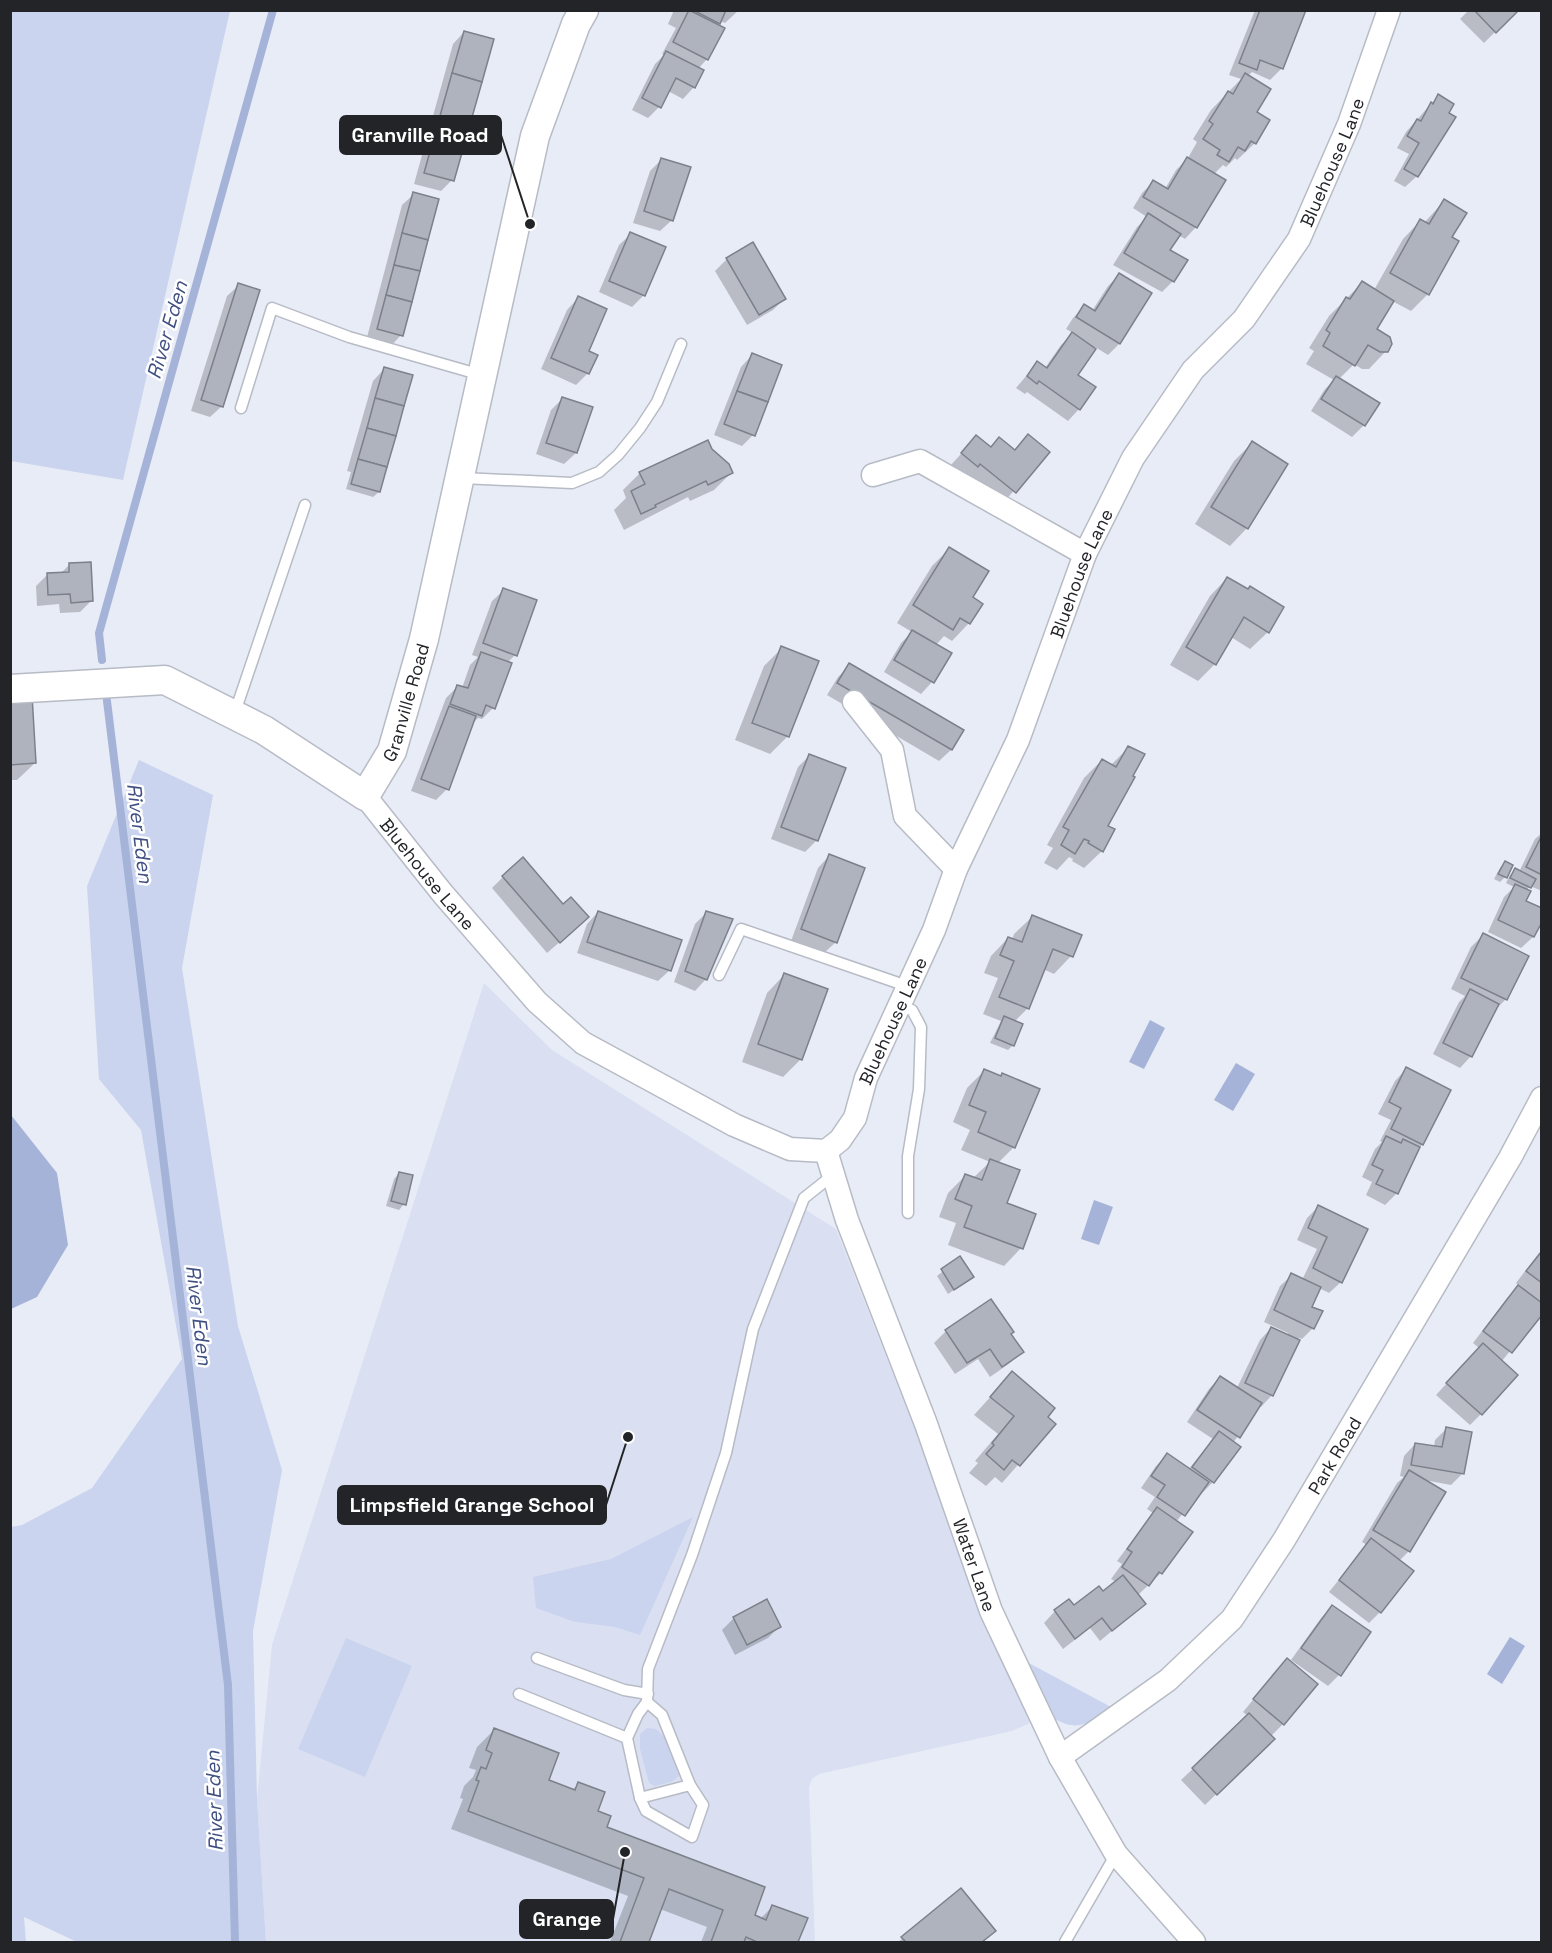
<svg xmlns="http://www.w3.org/2000/svg" width="1552" height="1953" font-family="'Space Grotesk',sans-serif">
<rect width="100%" height="100%" fill="#e8ecf6"/>
<path fill="#dae0f2" d="M484 983 552 1050 836 1229 1030 1723 1012 1731 819 1774 812 1779 809 1787 815 1942H266L257 1799 272 1645Z"/>
<g fill="#cad4ee">
<path d="M10 11H230L123 480 11 461Z"/>
<path d="M139 760 213 795 182 968 238 1326 282 1470 253 1631 257 1799 266 1942H77L24 1917 26 1942H11V1527L22 1525 92 1488 182 1359 141 1130 99 1079 87 886Z"/>
<path d="M693 1517 640 1635 615 1627 575 1622 536 1608 533 1577 611 1559Z"/>
<path d="M346 1638 412 1666 365 1777 298 1749Z"/>
<path d="M1027 1662 1111 1707C1089 1723 1079 1733 1053 1718Z"/>
<path d="M647 1728 656 1729 667 1739 679 1776 671 1782 655 1786 649 1783 640 1749V1734Z"/>
</g>
<g fill="#a5b3d8">
<path d="M1150 1020 1165 1028 1144 1069 1129 1062Z"/>
<path d="M1236 1063 1255 1074 1233 1111 1214 1100Z"/>
<path d="M11 1115 57 1173 68 1245 37 1297 11 1309Z"/>
<path d="M1094 1200 1113 1207 1099 1245 1081 1239Z"/>
<path d="M1510 1637 1525 1646 1502 1684 1487 1674Z"/>
</g>
<g fill="#0003">
<path d="M674 10H739L725 23 720 21 716 25 707 59 698 69 694 87 683 99 668 91 659 107 648 118 632 110 655 64 664 55 662 54 676 28 668 24Z"/>
<path d="M1255 10H1305L1282 68 1270 80 1252 72 1248 76 1255 112V143L1237 160 1235 158 1226 167 1223 165 1214 174 1196 227 1185 239 1178 235 1168 250 1173 281 1162 292 1113 265 1137 227 1147 217 1133 208 1142 193 1153 182 1165 189 1176 170 1188 158 1197 142 1193 139 1211 110 1241 79 1229 75Z"/>
<path d="M1469 10H1517L1484 43 1460 19Z"/>
<path d="M464 32 452 180 441 191 414 184 453 44Z"/>
<path d="M1438 96 1417 176 1405 187 1394 181 1409 154 1397 148 1406 132Z"/>
<path d="M662 159 672 220 660 231 633 223 650 171Z"/>
<path d="M414 194 401 335 390 347 366 341 402 205Z"/>
<path d="M1444 201 1450 237 1428 294 1411 311 1392 301 1375 330 1386 351 1369 369H1362L1354 364 1339 379 1364 425 1352 437 1311 411 1325 389 1334 380 1306 364 1314 351 1309 348 1329 316 1362 283 1374 290 1403 239 1420 221 1424 223Z"/>
<path d="M631 234 644 295 632 307 599 292 619 245Z"/>
<path d="M753 244 784 299 773 310 747 325 715 271 727 259Z"/>
<path d="M1119 275 1150 294 1119 344 1108 355 1095 347 1076 375 1079 409 1068 421 1027 392 1025 394 1016 388 1037 363 1045 368 1061 345 1073 333 1066 329 1073 318 1085 306 1092 311 1108 286Z"/>
<path d="M239 285 222 406 210 417 191 411 227 296Z"/>
<path d="M578 298 587 352 596 355 588 373 576 385 541 369 567 310Z"/>
<path d="M752 355 753 435 742 446 714 435 741 367Z"/>
<path d="M384 369 411 376 379 492 373 497 346 489 351 472 347 471 373 381Z"/>
<path d="M563 398 576 453 564 464 536 454 551 410Z"/>
<path d="M976 437 990 448 1014 451 1048 452 1003 503 968 475 965 477 951 465Z"/>
<path d="M1252 443 1247 528 1230 546 1195 524 1234 461Z"/>
<path d="M640 473H731L714 490 690 501 688 497 624 530 614 510 626 498 623 490Z"/>
<path d="M949 549 971 598 969 623 952 641 944 636 936 645 950 653 932 682 921 694 884 672 901 643 912 632 897 623 932 566Z"/>
<path d="M69 565 91 601 80 612 60 613 59 604 37 606 36 586 47 575 60 574Z"/>
<path d="M1227 578 1268 632 1250 649 1231 637 1215 664 1198 681 1170 665 1210 596Z"/>
<path d="M504 590 535 601 515 655 507 663 493 708 482 719 478 718 472 724 447 789 436 800 411 791 446 698 458 686 462 688 470 665 478 657 472 655 492 601Z"/>
<path d="M782 648 817 662 788 736 770 754 735 740 764 666Z"/>
<path d="M850 665 962 731 951 750 939 761 827 695 838 677Z"/>
<path d="M10 698 35 763 17 780H10Z"/>
<path d="M1129 747 1106 826 1102 851 1084 868 1072 861 1073 859 1069 857 1057 870 1044 863 1053 848 1047 845 1084 778 1102 760 1111 765Z"/>
<path d="M809 756 817 840 805 852 771 839 798 767Z"/>
<path d="M1542 833V891L1530 886 1526 891 1524 901 1542 919 1533 937 1521 948 1488 932 1504 897 1514 887 1506 883 1510 875 1515 870 1519 872 1535 839Z"/>
<path d="M829 856 836 942 824 953 791 941 818 868Z"/>
<path d="M1505 862V877L1500 882 1494 879 1500 868Z"/>
<path d="M503 877 576 928 547 953 492 888Z"/>
<path d="M598 912 670 970 658 981 577 953 587 924Z"/>
<path d="M707 912 706 979 695 991 674 982 695 924Z"/>
<path d="M1032 917 1071 956 1054 974 1043 969 1028 1008 1014 1022 1013 1045 1008 1050 990 1043 1001 1021 983 1014 998 978 984 973 991 956 1008 938 1012 940 1014 934Z"/>
<path d="M1483 935 1506 999 1494 1011 1471 1056 1460 1068 1433 1054 1459 1002 1465 996 1451 989 1471 947Z"/>
<path d="M784 975 801 1059 783 1077 742 1062 767 993Z"/>
<path d="M1406 1069 1422 1144 1397 1193 1385 1205 1366 1195 1372 1182 1362 1177 1375 1149 1382 1142 1380 1141 1391 1120 1378 1114 1395 1081Z"/>
<path d="M984 1071 1014 1147 997 1164 1005 1204 1034 1215 1021 1248 1004 1266 948 1245 956 1223 939 1217 948 1193 965 1176 973 1178 990 1162 961 1150 970 1130 953 1122 967 1088Z"/>
<path d="M399 1173 404 1204 399 1210 386 1206 394 1179Z"/>
<path d="M1318 1207 1341 1282 1329 1293 1319 1288 1310 1307 1313 1328 1302 1339 1299 1338 1272 1395 1261 1407 1259 1406 1233 1443 1239 1448 1213 1482 1201 1494 1199 1493 1176 1522 1161 1573 1137 1596 1144 1604 1100 1641 1090 1628 1063 1649 1044 1623 1055 1611 1074 1607 1102 1593 1116 1582 1111 1579 1122 1564 1117 1561 1153 1513 1147 1509 1155 1497 1141 1488 1156 1466 1167 1455 1188 1470 1213 1439 1187 1422 1209 1389 1220 1377 1237 1388 1260 1340 1271 1328 1287 1336 1288 1333 1264 1322 1280 1286 1292 1275 1302 1280 1317 1249 1297 1240 1307 1218Z"/>
<path d="M1542 1249V1313L1501 1362 1481 1414 1470 1425 1436 1395 1479 1348 1473 1343 1507 1298 1519 1286 1516 1283Z"/>
<path d="M960 1258 966 1282 948 1294 937 1276Z"/>
<path d="M991 1301 1022 1352 1010 1363 990 1377 978 1359 955 1374 934 1343 946 1331Z"/>
<path d="M1012 1373 1045 1417 1054 1424 1002 1483 995 1477 986 1486 969 1473 978 1463 975 1461 998 1434 974 1415Z"/>
<path d="M1446 1429 1463 1473 1451 1485 1424 1480 1409 1551 1399 1561 1380 1612 1369 1623 1329 1592 1367 1545 1362 1542 1397 1483 1404 1477 1400 1476 1404 1456 1415 1444 1434 1447 1435 1440Z"/>
<path d="M766 1601 779 1627 768 1638 735 1655 722 1630 734 1618Z"/>
<path d="M1332 1607 1339 1675 1328 1686 1291 1660 1321 1618Z"/>
<path d="M1276 1672 1283 1724 1270 1737 1273 1739 1205 1805 1181 1780 1248 1716 1243 1712Z"/>
<path d="M494 1730 547 1781 572 1790 579 1784 605 1827 753 1916 760 1919 772 1907 806 1919 797 1942H701L707 1927 660 1909 647 1942H610L628 1896 451 1829 463 1799 460 1798 464 1786 473 1777 476 1770 469 1768 477 1747Z"/>
<path d="M961 1890 994 1931 983 1942H898Z"/>
</g>
<g fill="none" stroke-linecap="round" stroke-linejoin="round">
<g stroke="#a5b3d8" stroke-width="8">
<path d="M102 660 99 633 273 10"/>
<path d="M106 693 228 1685 235 1942"/>
</g>
</g>
<g fill="#afb3bd" stroke="#7c808a" stroke-width="1.5">
<path d="M689 10 725 28 708 60 673 42Z"/>
<path d="M693 10H726L720 24Z"/>
<path d="M1260 10H1306L1283 69 1260 60 1257 70 1239 63Z"/>
<path d="M1474 10H1519L1496 33Z"/>
<path d="M464 31 494 39 482 82 452 73Z"/>
<path d="M666 51 704 70 695 88 676 78 661 108 642 98Z"/>
<path d="M452 73 482 82 454 181 424 173Z"/>
<path d="M1245 73 1271 89 1257 112 1270 120 1256 144 1251 141 1245 151 1238 147 1229 162 1217 155 1220 150 1203 139 1213 124 1209 121 1228 91 1233 94Z"/>
<path d="M1438 94 1454 104 1449 113 1456 117 1418 177 1404 169 1419 143 1407 136 1417 119 1421 121 1431 102 1433 104Z"/>
<path d="M1187 157 1226 180 1197 228 1143 197 1153 180 1168 189Z"/>
<path d="M661 158 691 167 673 221 644 211Z"/>
<path d="M413 192 439 199 428 240 402 233Z"/>
<path d="M1444 199 1467 213 1452 237 1459 241 1429 295 1390 273 1420 219 1429 224Z"/>
<path d="M1148 213 1181 234 1170 250 1188 260 1174 282 1124 253Z"/>
<path d="M630 232 666 247 645 296 609 281Z"/>
<path d="M402 233 428 240 420 271 394 265Z"/>
<path d="M753 242 786 299 759 315 726 258Z"/>
<path d="M394 265 420 271 412 302 386 295Z"/>
<path d="M1119 273 1152 293 1120 344 1076 317 1084 304 1095 311Z"/>
<path d="M1362 281 1394 301 1377 329 1390 337 1392 344 1388 352H1380L1368 345 1355 366 1323 346 1330 333 1326 330 1346 297 1350 299Z"/>
<path d="M238 283 260 290 223 407 201 400Z"/>
<path d="M386 295 412 302 403 336 377 329Z"/>
<path d="M578 296 607 309 589 351 598 355 589 374 551 358Z"/>
<path d="M1072 332 1096 349 1078 375 1096 387 1080 410 1039 381 1037 384 1027 376 1037 361 1047 368Z"/>
<path d="M752 353 782 365 768 402 737 391Z"/>
<path d="M384 367 413 375 404 406 375 398Z"/>
<path d="M1336 376 1380 403 1365 426 1321 399Z"/>
<path d="M737 391 768 402 755 436 724 424Z"/>
<path d="M562 397 593 407 577 453 546 443Z"/>
<path d="M375 398 404 406 396 436 367 428Z"/>
<path d="M367 428 396 436 387 467 358 459Z"/>
<path d="M1028 434 1050 452 1016 493 980 464 978 467 961 453 976 435 991 447 999 437 1015 450Z"/>
<path d="M708 440 712 449 729 464 733 473 708 485 706 481 655 505 656 507 641 514 631 491 645 484 639 472Z"/>
<path d="M1252 441 1288 464 1248 529 1211 507Z"/>
<path d="M358 459 387 467 380 492 351 484Z"/>
<path d="M949 547 989 571 973 597 983 604 970 624 960 618 953 630 913 605Z"/>
<path d="M91 562 93 601 71 603 70 594 48 595 47 573 69 572V563Z"/>
<path d="M1227 577 1248 589 1250 586 1284 607 1269 633 1244 617 1216 665 1186 647Z"/>
<path d="M503 588 537 600 517 656 483 643Z"/>
<path d="M912 630 952 653 934 683 894 660Z"/>
<path d="M781 646 819 661 789 737 752 723Z"/>
<path d="M481 652 512 663 495 709 486 705 482 716 450 704 457 685 468 688Z"/>
<path d="M849 663 964 730 952 750 837 683Z"/>
<path d="M32 695 36 763 10 765V696Z"/>
<path d="M449 706 476 716 449 790 421 779Z"/>
<path d="M1128 746 1145 754 1133 776 1135 777 1108 826 1115 829 1103 852 1088 843 1089 841 1084 839 1075 854 1061 845 1069 830 1063 827 1102 759 1116 767Z"/>
<path d="M809 754 846 768 818 841 781 827Z"/>
<path d="M1542 835V875L1526 867Z"/>
<path d="M829 854 865 868 837 943 801 929Z"/>
<path d="M523 857 563 904 571 897 589 917 560 943 502 876Z"/>
<path d="M1505 861 1513 865 1507 878 1498 874Z"/>
<path d="M1515 868 1536 879 1531 888 1510 878Z"/>
<path d="M1515 884 1531 891 1526 901 1542 908V922L1534 937 1498 920Z"/>
<path d="M598 911 682 940 671 971 587 942Z"/>
<path d="M706 911 733 919 707 980 685 971Z"/>
<path d="M1032 915 1082 935 1073 957 1053 949 1029 1009 999 997 1014 961 1000 955 1008 937 1022 942Z"/>
<path d="M1483 933 1529 956 1507 1000 1461 978Z"/>
<path d="M784 973 828 989 802 1060 758 1044Z"/>
<path d="M1470 989 1499 1004 1472 1057 1443 1043Z"/>
<path d="M1004 1016 1023 1024 1014 1046 995 1038Z"/>
<path d="M1406 1067 1451 1090 1423 1145 1391 1129 1401 1108 1389 1102Z"/>
<path d="M984 1069 1001 1076 1002 1073 1040 1089 1015 1148 978 1132 986 1112 969 1105Z"/>
<path d="M1386 1136 1401 1143 1403 1139 1420 1147 1398 1194 1376 1184 1383 1170 1372 1165Z"/>
<path d="M990 1159 1020 1170 1007 1203 1036 1214 1023 1249 964 1227 972 1206 955 1199 965 1174 982 1180Z"/>
<path d="M399 1172 413 1175 406 1205 391 1201Z"/>
<path d="M1318 1205 1368 1229 1342 1283 1313 1268 1327 1237 1308 1228Z"/>
<path d="M1542 1251V1283L1526 1271Z"/>
<path d="M960 1256 974 1277 954 1290 941 1269Z"/>
<path d="M1291 1273 1321 1287 1312 1307 1323 1311 1314 1329 1274 1310Z"/>
<path d="M1518 1285 1542 1303V1315L1512 1353 1483 1331Z"/>
<path d="M991 1299 1014 1332 1011 1334 1024 1352 1002 1367 990 1349 967 1363 945 1330Z"/>
<path d="M1271 1327 1300 1340 1273 1396 1245 1383Z"/>
<path d="M1483 1343 1518 1375 1482 1415 1446 1383Z"/>
<path d="M1012 1371 1055 1408 1048 1417 1056 1424 1020 1466 1012 1460 1004 1470 986 1454 994 1445 992 1443 1014 1416 990 1397Z"/>
<path d="M1220 1376 1262 1403 1240 1438 1197 1410Z"/>
<path d="M1446 1427 1472 1432 1464 1474 1411 1465 1415 1443 1442 1447Z"/>
<path d="M1219 1431 1241 1447 1214 1483 1192 1467Z"/>
<path d="M1167 1453 1209 1482 1185 1516 1157 1497 1165 1485 1151 1476Z"/>
<path d="M1409 1470 1446 1492 1410 1552 1373 1530Z"/>
<path d="M1157 1507 1193 1532 1162 1574 1159 1572 1149 1586 1122 1567 1132 1552 1127 1549Z"/>
<path d="M1371 1538 1414 1571 1381 1613 1339 1580Z"/>
<path d="M1123 1575 1146 1604 1112 1631 1102 1618 1075 1639 1054 1610 1069 1599 1074 1605 1099 1586 1103 1591Z"/>
<path d="M767 1599 781 1627 747 1645 733 1617Z"/>
<path d="M1332 1605 1371 1632 1341 1676 1301 1648Z"/>
<path d="M1287 1658 1318 1684 1284 1725 1253 1699Z"/>
<path d="M1249 1713 1275 1739 1217 1795 1192 1768Z"/>
<path d="M494 1728 559 1753 549 1780 575 1790 578 1782 605 1792 598 1811 611 1816 607 1827 765 1887 755 1915 766 1920 772 1905 808 1918 798 1942H757L746 1937 744 1942H711L723 1910 669 1889 649 1942H620L644 1878 468 1811 479 1781 476 1780 481 1767 486 1769 492 1753 486 1750Z"/>
<path d="M961 1888 996 1931 982 1942H906L901 1937Z"/>
</g>
<g fill="none" stroke-linecap="round" stroke-linejoin="round">
<g stroke="#b7bbc5" stroke-width="13">
<g id="service">
<path d="M241 408 272 308 349 337 481 375"/>
<path d="M462 478 572 483 599 472 618 455 640 428 657 402 681 344"/>
<path d="M234 715 305 505"/>
<path d="M719 975 741 929 907 986"/>
<path d="M898 1007 912 1010 921 1027 919 1089 908 1156V1213"/>
<path d="M537 1658 624 1690 648 1694"/>
<path d="M519 1694 627 1738"/>
<path d="M647 1702 648 1669 692 1555 726 1453 753 1329 804 1198 833 1175"/>
<path d="M647 1702 662 1715 690 1785 703 1805 692 1837 646 1811 640 1798 627 1738 638 1714Z"/>
<path d="M640 1798 690 1785"/>
<path d="M1065 1942 1116 1854"/>
</g>
</g>
<g stroke="#b7bbc5" stroke-width="25">
<g id="minor">
<path d="M873 475 920 461 1085 554"/>
<path d="M854 702 892 750 905 816 956 869"/>
<path id="s1" d="M365 796 443 894 537 1002 583 1043 734 1125 790 1149 826 1151 840 1140 855 1118 866 1078 934 930 956 869 1018 740 1085 554 1133 458 1193 370 1244 319 1299 239 1349 124 1389 10"/>
<path id="s2" d="M826 1151 847 1220 926 1424 991 1611 1060 1757 1116 1854 1194 1942"/>
<path id="s3" d="M1060 1757 1168 1680 1232 1619 1284 1540 1510 1158 1542 1098"/>
</g>
</g>
<g stroke="#b7bbc5" stroke-width="31">
<g id="tertiary">
<path id="s4" d="M10 689 165 680 264 730 365 796 392 751 424 639 535 136 576 24 584 10"/>
</g>
</g>
<use href="#service" stroke="#fff" stroke-width="10"/>
<use href="#minor" stroke="#fff" stroke-width="22"/>
<use href="#tertiary" stroke="#fff" stroke-width="28"/>
</g>
<g text-anchor="middle" dominant-baseline="central" stroke-width="5" stroke-linejoin="round" paint-order="stroke">
<g font-size="18" fill="#232428" stroke="#fff">
<text stroke="none"><textPath href="#s1" startOffset="1720">Bluehouse Lane</textPath></text>
<text stroke="none"><textPath href="#s1" startOffset="1234">Bluehouse Lane</textPath></text>
<text stroke="none"><textPath href="#s4" startOffset="490">Granville Road</textPath></text>
<text stroke="none"><textPath href="#s1" startOffset="100">Bluehouse Lane</textPath></text>
<text stroke="none"><textPath href="#s1" startOffset="748">Bluehouse Lane</textPath></text>
<text stroke="none"><textPath href="#s3" startOffset="414">Park Road</textPath></text>
<text stroke="none"><textPath href="#s2" startOffset="440">Water Lane</textPath></text>
</g>
<g font-size="20" font-style="italic" fill="#3f4f81" stroke="#fff">
<text transform="translate(167 330) rotate(-74)">River Eden</text>
<text transform="translate(140 833) rotate(83)">River Eden</text>
<text transform="translate(199 1315) rotate(83)">River Eden</text>
<text transform="translate(214 1801) rotate(-92)">River Eden</text>
</g>
</g>
<path fill="none" stroke="#232428" stroke-width="2" d="M530 224L501 135M628 1437L606 1505M625 1852L613 1919"/>
<g fill="#232428" stroke="#fff" stroke-width="2">
<circle cx="530" cy="224" r="6"/>
<circle cx="628" cy="1437" r="6"/>
<circle cx="625" cy="1852" r="6"/>
</g>
<g fill="#232428" stroke="#232428" stroke-width="2">
<rect x="340" y="116" width="161" height="38" rx="6"/>
<rect x="338" y="1486" width="268" height="38" rx="6"/>
<rect x="520" y="1900" width="93" height="38" rx="6"/>
</g>
<g font-size="20" text-anchor="middle" font-weight="bold" fill="#fff">
<text x="420" y="142">Granville Road</text>
<text x="472" y="1512">Limpsfield Grange School</text>
<text x="567" y="1926">Grange</text>
</g>
<rect width="1552" height="1953" fill="none" stroke="#232428" stroke-width="24"/>
</svg>
